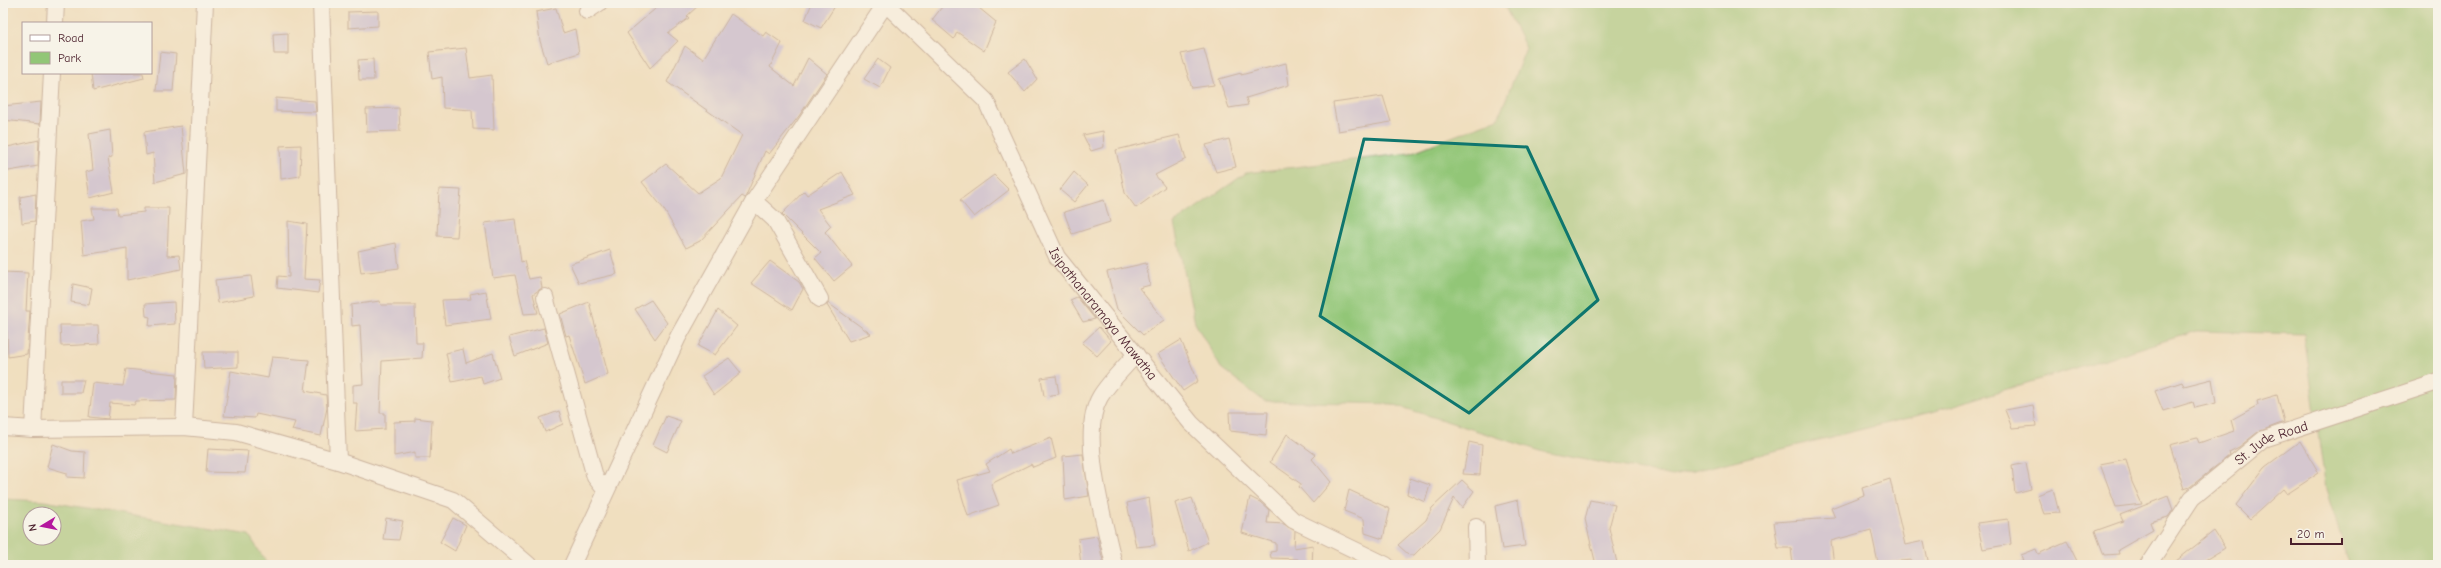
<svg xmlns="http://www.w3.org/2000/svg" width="2441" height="568" font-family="'Comic Neue',sans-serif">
<rect width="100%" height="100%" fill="#f7f3e8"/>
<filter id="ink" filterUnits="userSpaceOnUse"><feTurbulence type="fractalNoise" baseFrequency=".025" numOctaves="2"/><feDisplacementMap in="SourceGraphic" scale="8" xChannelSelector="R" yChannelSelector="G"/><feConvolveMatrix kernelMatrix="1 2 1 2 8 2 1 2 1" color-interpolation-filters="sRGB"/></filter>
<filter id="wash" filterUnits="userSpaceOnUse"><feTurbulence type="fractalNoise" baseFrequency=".012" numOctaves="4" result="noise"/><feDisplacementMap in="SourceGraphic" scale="16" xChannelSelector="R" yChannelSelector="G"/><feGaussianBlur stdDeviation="0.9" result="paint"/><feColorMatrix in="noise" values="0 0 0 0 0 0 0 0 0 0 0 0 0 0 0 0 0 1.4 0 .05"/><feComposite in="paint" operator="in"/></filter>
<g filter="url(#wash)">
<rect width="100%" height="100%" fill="#f0dfbf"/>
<g fill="#92c677" stroke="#6e7251" fill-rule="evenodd">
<path d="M1503 3H2438V565H2350L2326 490 2304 334 2197 331 1932 412 1673 476 1544 452 1392 404 1264 401 1221 368 1195 323 1174 223 1246 173 1410 153 1498 119 1526 48Z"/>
<path d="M3 499 44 501 249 535 268 565H3ZM30 514H54V538H30Z"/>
</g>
<g id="blocks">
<g fill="#b3abe3">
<path d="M662 3H701L687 16 689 18 668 33 678 41 650 68 627 33Z"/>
<path d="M812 3H837L821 28 805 20Z"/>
<path d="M945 3H973L996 22 984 51 957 32 954 39 932 20Z"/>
<path d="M556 8 563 33 575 29 579 53 547 63 540 41 536 12Z"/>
<path d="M378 11V26L348 28V12Z"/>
<path d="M731 14 763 36 766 32 782 43 770 67 794 86 808 58 827 74 799 116 769 154 765 151 745 198 742 196 700 241 686 248 663 208 642 182 666 164 698 193 721 178 742 135 667 82 685 46 703 59Z"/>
<path d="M288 33V54H274L273 34Z"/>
<path d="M466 48 470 78 492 75 494 130 473 129 472 110 443 108 442 77 432 79 429 52Z"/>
<path d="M1204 49 1214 85 1192 88 1181 54Z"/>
<path d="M160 52 176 54 173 91H156Z"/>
<path d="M373 59 374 80H359L358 60Z"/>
<path d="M878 59 890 68 880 88 864 79Z"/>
<path d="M1025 59 1037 79 1025 92 1008 72Z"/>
<path d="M1286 63 1289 85 1246 98 1248 105 1229 108 1219 79 1241 73V75Z"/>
<path d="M91 73H143L144 78 93 91Z"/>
<path d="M1383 96 1391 122 1338 131 1333 103Z"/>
<path d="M276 98 315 101 316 112 276 111Z"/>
<path d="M41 102 40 124 3 120V106Z"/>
<path d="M399 108 400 131 367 132 366 109Z"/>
<path d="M181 126 186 174 155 182 153 153 146 155 144 132Z"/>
<path d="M110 130 112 157 108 158 114 192 90 198 86 172 93 170 89 134Z"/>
<path d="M1103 131 1104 147 1091 151 1083 135Z"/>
<path d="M1179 135 1186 159 1155 175 1165 187 1136 208 1125 193 1116 150Z"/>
<path d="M1229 139 1236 167 1216 172 1206 145Z"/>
<path d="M39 140 38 166 3 172V148Z"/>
<path d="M301 145 300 176 281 179 280 146Z"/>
<path d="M842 172 855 195 818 209 831 226 825 232 852 266 834 281 815 258 821 253 782 214 804 191 807 195Z"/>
<path d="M1074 172 1088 185 1074 202 1060 190Z"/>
<path d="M994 175 1009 190 974 217 960 200Z"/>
<path d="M439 189 461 190 457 237 437 236Z"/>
<path d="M36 194 35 221 22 223 20 197Z"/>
<path d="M1104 200 1110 222 1072 234 1064 212Z"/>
<path d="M92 208H117L118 215 144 212V208H169L167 256 179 255 181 269 127 280V248L84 255 81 221 94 219Z"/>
<path d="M515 219 521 262 524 261 529 279 540 277 542 288 533 294 538 313 524 314 515 275 493 278 485 223Z"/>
<path d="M288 221 307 224 304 279 320 280 318 293 277 288 278 276 289 277Z"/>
<path d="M396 243 399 268 361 273 358 251Z"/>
<path d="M610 250 617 274 579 283 570 264Z"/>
<path d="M770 261 799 282 803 289 792 310 751 283Z"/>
<path d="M1146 263 1150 285 1139 288 1164 320 1143 335 1117 309 1107 272Z"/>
<path d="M3 272 28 273 26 311H30L27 354 8 357 7 331H3Z"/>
<path d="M251 276 254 296 218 303 215 280Z"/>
<path d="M73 284 92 288 89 305 71 302Z"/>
<path d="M486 291 491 319 445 325 442 300 471 299 470 294Z"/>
<path d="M1077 297 1095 319 1083 322 1070 300Z"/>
<path d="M651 300 667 323 655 339 635 309Z"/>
<path d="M380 301 381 305H415L416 343H423L422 358 382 361 380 413H385V429L355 431 357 403H353V385L363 384 360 325 352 326 351 305Z"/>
<path d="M174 302 175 324 149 326 150 317 146 316 145 304Z"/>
<path d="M589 302 608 374 585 384 569 335 566 336 560 314Z"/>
<path d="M828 303 871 334 849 341 827 305Z"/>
<path d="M718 310 737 326 715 355 698 346Z"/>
<path d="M60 325H98L99 344 61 346Z"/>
<path d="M1099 327 1111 341 1097 356 1082 343Z"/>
<path d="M544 328 548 343 515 356 509 337Z"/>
<path d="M1181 340 1198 381 1183 391 1158 354Z"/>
<path d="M463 349 466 363 493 353 500 378 483 384 481 376 452 382 446 353Z"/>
<path d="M203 352H238V367L204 369Z"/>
<path d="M272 357 309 360 305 391 326 395 327 408 321 436 292 430 295 422 256 414 255 418 224 416 231 371 268 378Z"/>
<path d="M729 358 741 373 714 395 702 376Z"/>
<path d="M126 369 177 374 176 400 136 401 134 405 110 403 108 419 89 417 93 383 123 386Z"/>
<path d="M1056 376 1059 394 1044 396 1041 378Z"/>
<path d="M2212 379 2216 403 2195 408 2193 402 2163 411 2155 391 2182 382 2184 386Z"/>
<path d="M61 380H84L81 393H61Z"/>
<path d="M2277 395 2284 422 2258 432 2239 447 2229 452 2230 455 2190 487 2184 489 2170 445 2197 438 2199 443 2234 431 2231 420 2258 405 2257 401Z"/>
<path d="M2033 405 2036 426 2012 428 2005 410Z"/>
<path d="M559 411 563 424 545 432 540 418Z"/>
<path d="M1229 412H1268L1266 435 1230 431Z"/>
<path d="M666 416 681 421 667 452 653 445Z"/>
<path d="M415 418 432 420 430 458H415V452L394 456V422L415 421Z"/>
<path d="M1287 434 1316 455 1312 459 1331 482 1313 503 1299 487 1301 484 1270 462Z"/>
<path d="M1051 438 1056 458 1033 467 1031 464 991 484 999 505 968 516 957 480 990 471 986 464 1009 449 1011 454Z"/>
<path d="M2300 441 2319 473 2287 494 2283 489 2250 519 2236 505 2265 467Z"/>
<path d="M1469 442 1482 445 1480 475 1463 474Z"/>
<path d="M53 444 72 451 85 452 84 478 67 477V473L47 467Z"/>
<path d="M208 449 248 451 245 473 206 472Z"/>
<path d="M1083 454 1089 496 1065 500 1063 456Z"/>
<path d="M2126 459 2132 482 2142 504 2116 507 2100 464Z"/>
<path d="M2026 463 2031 489 2015 493 2012 466Z"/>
<path d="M1410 478 1430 485 1425 502 1407 494Z"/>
<path d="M1890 479 1905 545 1924 541 1929 565H1913L1912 560 1878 563 1871 530 1831 541 1834 565H1793L1791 548H1778L1774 522 1835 518 1831 508 1864 495 1862 488Z"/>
<path d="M1462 480 1474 491 1462 508 1454 498 1440 529 1414 555H1409L1398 545 1426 520 1432 508Z"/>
<path d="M2053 489 2059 513 2044 514 2037 495Z"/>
<path d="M1349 490 1390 509 1383 539 1365 533 1364 519 1344 511Z"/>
<path d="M2168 496 2173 510 2168 517 2150 522 2153 530 2118 550 2119 554 2104 555 2095 531 2123 521 2120 515Z"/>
<path d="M1250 497 1260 502 1269 510 1267 523 1284 524 1295 531 1294 548 1313 545 1312 565H1297L1298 559 1271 558 1270 552 1276 551V543L1242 533Z"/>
<path d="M1149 498 1155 545 1136 547 1127 503Z"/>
<path d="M1192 498 1208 542 1189 551 1175 503Z"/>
<path d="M1518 500 1525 546 1502 549 1495 506Z"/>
<path d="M1590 500 1615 505 1609 528 1617 563 1596 565 1585 519Z"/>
<path d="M386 518 403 521 399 540 383 539Z"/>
<path d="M453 518 466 525 455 551 440 542Z"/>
<path d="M2008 519 2011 544 1983 549 1977 523Z"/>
<path d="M2214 531 2225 548 2197 565H2171Z"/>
<path d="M1097 536 1104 565H1081L1078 539Z"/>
<path d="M2067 541 2078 563 2016 565 2023 561 2021 555 2036 549 2038 554Z"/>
</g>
</g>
</g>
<g filter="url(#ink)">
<use href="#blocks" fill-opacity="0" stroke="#9d7f75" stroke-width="1"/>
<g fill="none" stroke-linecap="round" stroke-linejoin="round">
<g stroke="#9d7f75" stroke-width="18">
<g id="minor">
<path d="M321 3 338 461"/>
<path id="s1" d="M885 3 986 101 1057 257 1191 423 1293 520 1386 565"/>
<path d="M587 11 599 3"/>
<path d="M55 23 56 3"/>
<path d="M754 201 775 220 820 299"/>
<path d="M545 297 595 477 606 491"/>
<path d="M3 427 33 429 184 427 236 432 338 461 453 500 529 565"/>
<path d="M184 427 205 3"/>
<path d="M33 429 52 73"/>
<path d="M1476 527 1477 565"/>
<path d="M572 565 678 337 754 201 886 3"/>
<path d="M1114 565C1105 523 1078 434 1100 397 1109 382 1124 368 1136 354"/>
<path id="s2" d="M2148 565 2192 498 2264 439 2438 382"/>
</g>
</g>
<use href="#minor" stroke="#fff" stroke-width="16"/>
</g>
</g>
<path d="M0 0H2441V568H0ZM1364 139 1527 147 1598 300 1469 413 1320 316Z" fill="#f0dfbf" fill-opacity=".55" fill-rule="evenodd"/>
<path fill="none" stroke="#0f766e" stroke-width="3" stroke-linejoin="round" d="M1364 139 1527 147 1598 300 1469 413 1320 316Z"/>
<g text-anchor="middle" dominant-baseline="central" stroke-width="3" stroke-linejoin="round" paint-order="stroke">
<g font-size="14" fill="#4a1f2b" stroke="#f7f3e8">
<text stroke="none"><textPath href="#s1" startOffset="385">Isipathanaramaya Mawatha</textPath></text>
<text stroke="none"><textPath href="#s2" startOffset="178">St. Jude Road</textPath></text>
</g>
</g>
<rect width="2441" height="568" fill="none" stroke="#f7f3e8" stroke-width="16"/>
<rect x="22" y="22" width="130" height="52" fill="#f7f3e8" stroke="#b29e9c"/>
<rect x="30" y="35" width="20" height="6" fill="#ffffff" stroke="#b29e9c"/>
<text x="58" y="42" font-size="12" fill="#4a1f2b">Road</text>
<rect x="30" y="52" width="20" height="12" fill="#92c677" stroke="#b29e9c"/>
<text x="58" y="62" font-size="12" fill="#4a1f2b">Park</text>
<g transform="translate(42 526) rotate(260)"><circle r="19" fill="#f7f3e8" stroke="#b29e9c"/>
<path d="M0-3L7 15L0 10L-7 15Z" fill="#b5179e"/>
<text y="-6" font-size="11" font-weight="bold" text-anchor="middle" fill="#4a1f2b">N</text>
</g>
<path d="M2291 538v6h51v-6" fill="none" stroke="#4a1f2b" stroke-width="2"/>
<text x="2297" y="538" font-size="12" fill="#4a1f2b" stroke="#f7f3e8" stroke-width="3" paint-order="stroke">20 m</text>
</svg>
